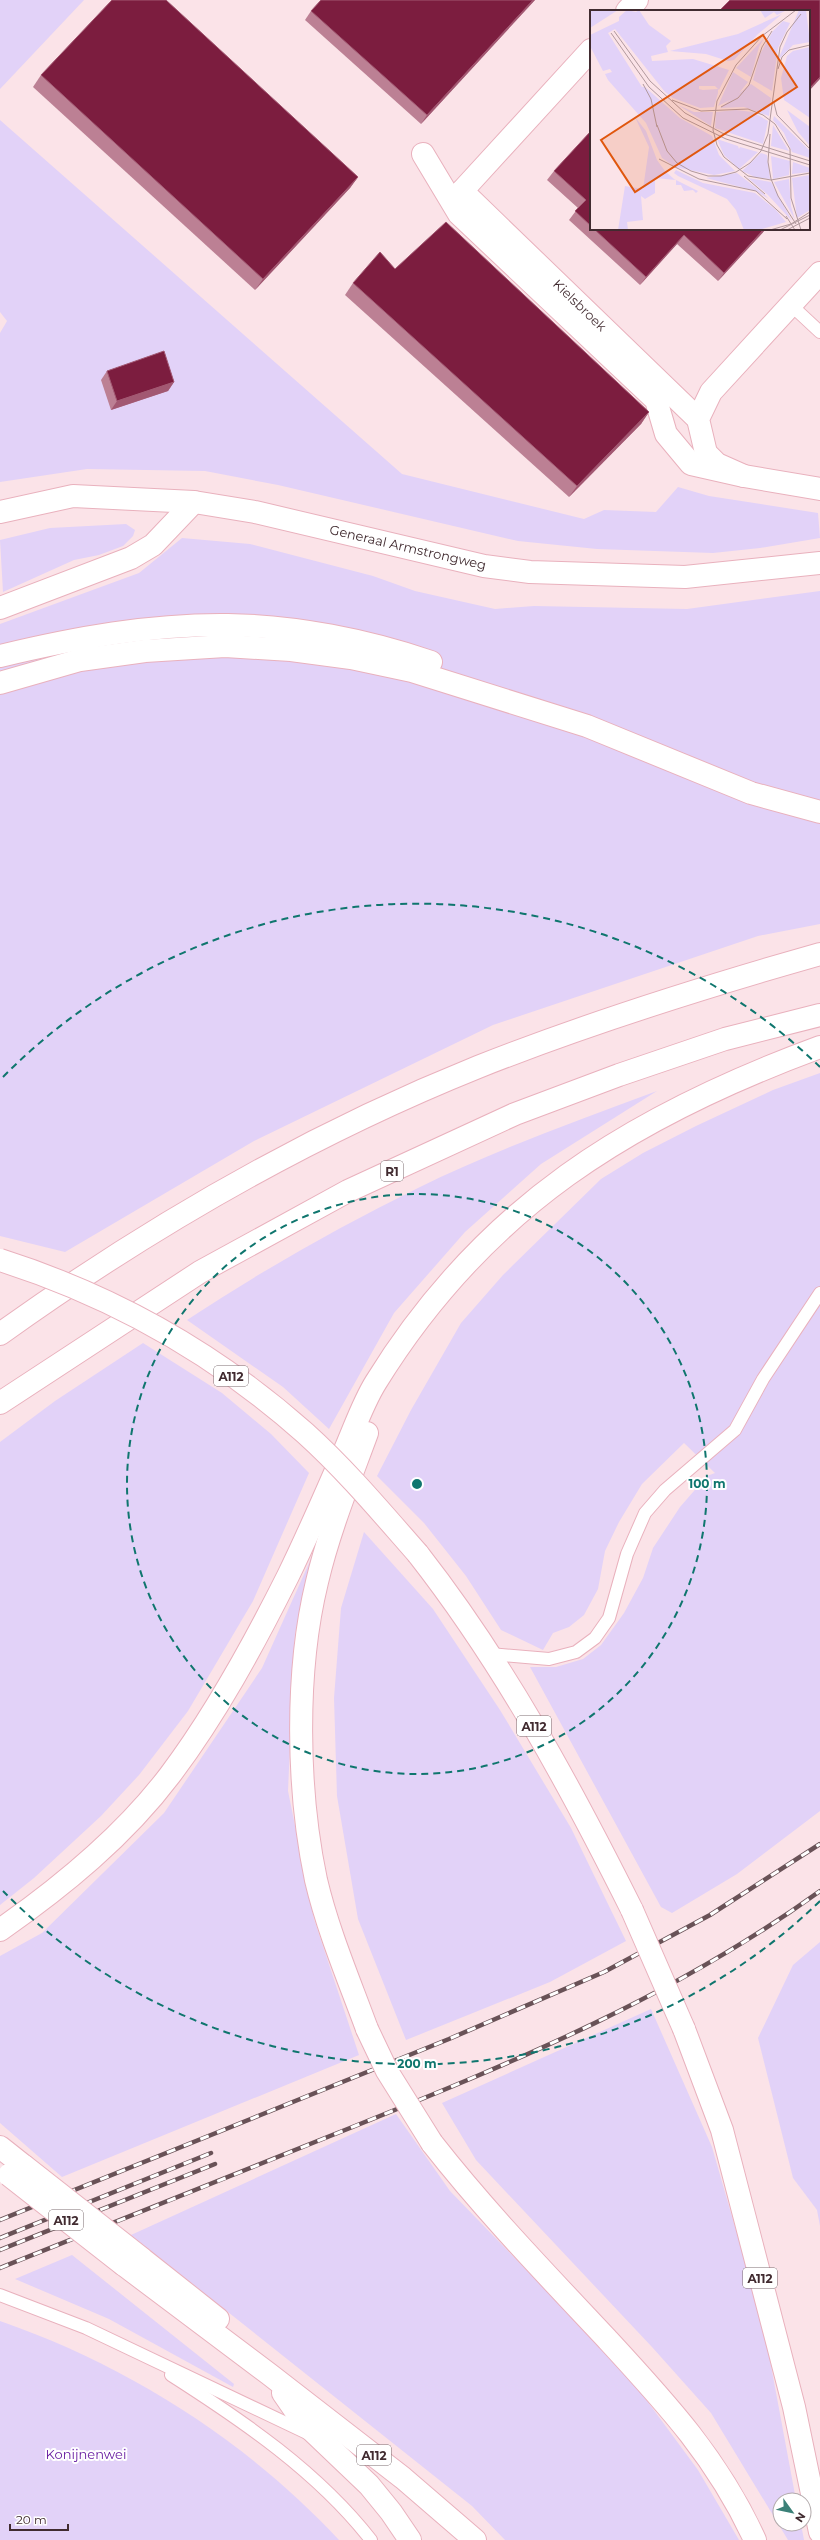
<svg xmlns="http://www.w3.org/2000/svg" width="820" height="2540" font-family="Montserrat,sans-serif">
<rect width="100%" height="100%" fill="#fbe3e8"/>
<g fill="#e2d2f8">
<path d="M0 0H84L0 89Z"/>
<path d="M0 120 402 474 584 519 604 510 656 512 678 487 709 496 818 513 820 538 760 548 713 553 597 549 518 541 278 485 205 471 87 469 0 482V333L7 321 0 312Z"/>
<path d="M126 524 135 530 133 536 123 546 99 555 74 560 3 592 0 540 50 528Z"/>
<path d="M182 538 250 544 373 576 415 591 495 609 534 606 687 609 820 591V924L758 936 493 1025 254 1141 65 1252 0 1236V624L139 573Z"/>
<path d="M820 1073V1811L737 1874 672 1913 661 1907 530 1667H556L583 1659 601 1645 624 1613 643 1578 653 1548 680 1507 707 1476 715 1473 684 1443 642 1484 619 1522 605 1551 598 1589 584 1615 569 1627 553 1633 543 1650 501 1630 466 1576 424 1523 377 1476 411 1410 461 1323 503 1275 601 1179 643 1153 696 1126 773 1090Z"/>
<path d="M657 1091 541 1164 465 1232 394 1313 329 1429 283 1387 187 1320C261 1271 339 1227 418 1188 495 1150 577 1121 657 1091Z"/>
<path d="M143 1343 222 1393 271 1434 309 1473 253 1601 188 1711 139 1775 101 1816 34 1878 0 1905V1442L55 1401Z"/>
<path d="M364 1532 433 1609 500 1710 571 1828 626 1941 550 1982 406 2040 358 1919 337 1796 334 1698 341 1608Z"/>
<path d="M318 1543 295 1633 288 1791 314 1919 359 2055 62 2177 0 2123V1956L42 1933 164 1813 262 1668Z"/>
<path d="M820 1942V2226L817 2210 793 2178 758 2038 793 1965Z"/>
<path d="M651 2009 712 2147 764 2328 796 2500H780V2524H801L804 2540H788L711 2413 652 2347 476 2160 442 2103Z"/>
<path d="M396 2114 450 2191 628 2375 698 2470 739 2540H505L472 2506 131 2235Z"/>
<path d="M72 2255 234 2384 233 2387 109 2319 15 2279Z"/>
<path d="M0 2321C127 2365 247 2441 339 2540H0Z"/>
</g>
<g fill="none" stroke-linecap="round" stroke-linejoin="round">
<g stroke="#e9b1bd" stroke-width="14">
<g id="service">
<path d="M791 305 820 332"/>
<path d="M490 1654 549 1659 576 1652 595 1638 609 1618 627 1554 645 1513 665 1490 735 1430 763 1379 820 1293"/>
<path d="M0 2295 86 2328 307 2433"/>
<path d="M171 2375C243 2421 318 2472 371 2540"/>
</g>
</g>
<g stroke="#e9b1bd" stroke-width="24">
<g id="minor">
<path d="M627 11 637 0"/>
<path d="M423 154 459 214 656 400 666 434 691 464 744 476"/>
<path d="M462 191 698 419"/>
<path d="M460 204 462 191 591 50"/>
<path d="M820 273 711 392 698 419 706 453 717 464 744 476 820 489"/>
</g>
</g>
<g stroke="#e9b1bd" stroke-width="24">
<path id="tertiary" d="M0 512 73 496 194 502 255 512 484 566 530 572 685 577 820 563"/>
</g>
<g stroke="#e9b1bd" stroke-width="24">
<g id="trunk">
<path d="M141 2258 218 2319"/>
<path d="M124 2265 269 2374 403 2478 475 2540"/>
<path d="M283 2393 303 2422 369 2485 391 2512 410 2540"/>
</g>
</g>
<g stroke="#e9b1bd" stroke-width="24">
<g id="motorway">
<path d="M0 608 131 558 153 545 194 502"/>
<path d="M0 656C75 638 151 624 228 625 295 626 367 640 431 662"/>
<path d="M0 683 80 660 145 651 225 646 291 650 351 658 412 671 587 726 751 793 820 812"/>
<path d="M0 1334C148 1228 309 1135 478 1067 589 1023 704 987 820 954"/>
<path d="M0 1403 200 1272 348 1191 515 1114 619 1075 725 1039 820 1015"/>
<path d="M367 1433C349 1482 329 1531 317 1582 295 1672 297 1790 316 1880 328 1931 349 1980 367 2029"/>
<path d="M418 1554C504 1664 570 1786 632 1910"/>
<path d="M0 1930C63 1886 124 1836 170 1775 216 1714 254 1644 288 1576 309 1533 328 1489 347 1445 356 1424 364 1401 376 1382 484 1207 630 1117 820 1047"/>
<path d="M684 2029 722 2130 794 2407 820 2532"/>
<path d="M432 2143C486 2212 547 2275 607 2339 667 2404 718 2459 755 2540"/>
<path d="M0 2147 24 2166"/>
</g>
</g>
<use href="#service" stroke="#fff" stroke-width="12"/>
<use href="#minor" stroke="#fff" stroke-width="22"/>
<use href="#tertiary" stroke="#fff" stroke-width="22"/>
<use href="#trunk" stroke="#fff" stroke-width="22"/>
<use href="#motorway" stroke="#fff" stroke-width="22"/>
<g stroke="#695257" stroke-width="4.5">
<g id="rail">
<path d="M0 2220 449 2039 604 1972 710 1915 820 1844"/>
<path d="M0 2238 211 2153"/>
<path d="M0 2250 215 2164"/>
<path d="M0 2268C118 2221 236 2174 355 2126 519 2060 675 1996 820 1891"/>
</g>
</g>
<use href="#rail" stroke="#fff" stroke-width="3" stroke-dasharray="9" stroke-linecap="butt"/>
<g stroke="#e9b1bd" stroke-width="24" stroke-linecap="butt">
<g id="motorway-bridge">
<path d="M0 1260C113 1296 216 1354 305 1433 346 1470 382 1513 418 1554"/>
<path d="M632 1910 684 2029"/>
<path d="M367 2029 387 2071 432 2143"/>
<path d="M24 2166 141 2258"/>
<path d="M9 2175 124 2265"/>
</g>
</g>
<use href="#motorway-bridge" stroke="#fff" stroke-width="22"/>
</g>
<g fill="#bc8094">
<path d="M535 0 421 124 305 20 311 11Z"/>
<path d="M41 75 358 177 350 188 255 290 33 87Z"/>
<path d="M591 132V229H766L718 281 677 244 640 285 569 220 578 208 547 180 554 171Z"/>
<path d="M353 283 649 412 641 424 569 497 345 295Z"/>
<path d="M107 371 174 382 168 391 111 410 101 380Z"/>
</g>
<g fill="#a25872">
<path d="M533 0H535L421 124 427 115Z"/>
<path d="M820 77V79L809 91V89Z"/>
<path d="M358 177 350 188 255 290 263 279Z"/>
<path d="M764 229H766L718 281 724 273Z"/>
<path d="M684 235 677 244 640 285 646 277Z"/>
<path d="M174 382 168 391 111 410 117 401Z"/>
<path d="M649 412 641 424 569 497 577 486Z"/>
</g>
<g fill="#7c1d3f" stroke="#a25872">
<path d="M112 0H166L358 177 263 279 41 75Z"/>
<path d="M321 0H533L427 115 311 11Z"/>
<path d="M730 0H820V77L809 89V11H724L721 9Z"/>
<path d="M590 132H591V226L575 211 586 200 554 171Z"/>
<path d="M446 222 649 412 577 486 353 283 380 252 395 269Z"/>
<path d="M594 229H764L724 273 684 235 646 277Z"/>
<path d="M164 351 174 382 117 401 107 371Z"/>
</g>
<g fill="none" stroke="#0f766e" stroke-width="2" stroke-dasharray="7 5">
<circle cx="417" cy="1484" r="290"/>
<path d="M820 1901A580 580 0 0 1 3 1891M3 1077A580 580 0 0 1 820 1067"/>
</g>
<g text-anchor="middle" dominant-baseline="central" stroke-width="4" stroke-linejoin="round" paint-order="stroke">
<g fill="#fff" stroke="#7a6b6e" stroke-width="1">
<rect x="381" y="1161" width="22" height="20" rx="3"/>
<rect x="214" y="1366" width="34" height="20" rx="3"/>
<rect x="517" y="1716" width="34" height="20" rx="3"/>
<rect x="49" y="2210" width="34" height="20" rx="3"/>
<rect x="743" y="2268" width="34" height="20" rx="3"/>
<rect x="357" y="2445" width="34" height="20" rx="3"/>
</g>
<g font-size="12" font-weight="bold" fill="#412b30">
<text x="392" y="1171">R1</text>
<text x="231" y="1376">A112</text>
<text x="534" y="1726">A112</text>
<text x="66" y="2220">A112</text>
<text x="760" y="2278">A112</text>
<text x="374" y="2455">A112</text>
</g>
<g font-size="13" fill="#412b30" stroke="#fff">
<text transform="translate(580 305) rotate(44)">Kielsbroek</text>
<text transform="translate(408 547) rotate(13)">Generaal Armstrongweg</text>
</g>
<g font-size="13" fill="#671da1" stroke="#fff">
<text x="86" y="2454">Konijnenwei</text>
</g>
</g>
<g transform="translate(590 10)">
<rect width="220" height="220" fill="#fbe3e8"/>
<path d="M0 0H28L0 18ZM37 0 46 2 49 0 59 15 81 31 76 36 78 42 61 46 62 51 103 49 139 60 129 80 125 76H109V79L113 80 128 79V83L124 97 110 98 83 88 75 82 25 19 18 23 52 77H55L90 108 122 126 129 145 145 161 124 165 85 157 72 148 56 113 18 70 15 64 22 62 20 59 13 61 0 36V25L29 11V7ZM170 0H197L187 5 184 2 175 8ZM209 0H216L220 32 203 35 188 50ZM192 4 168 24 144 50 138 51 116 44 80 41 148 24ZM193 11 200 13 188 38 182 81 163 70 170 44 183 21ZM174 28 169 37 161 67 146 58ZM220 37V108L194 90 191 68 197 46 203 41ZM143 62 158 72 146 87 128 96ZM161 74 181 88 179 106 154 97 130 98ZM88 95 104 102H123L121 116ZM146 100 163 102 178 111 173 134 125 118 126 102ZM197 100 220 117V136L208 122ZM184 106 220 141V148L202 142 194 123 183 110ZM45 107 56 121 67 150 75 161 84 169 108 181 106 183 103 180 94 181 91 175H86V170L65 168V183L55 189 51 186 53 210 37 212 38 220H28L35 176 53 179 59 137ZM183 115 199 141 181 136ZM127 129 148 136 149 139 150 137 168 142 149 159 134 145ZM171 143 177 145 180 169 165 167 152 161ZM181 146 200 151 199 165 183 169ZM203 152 220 158V162L202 164ZM86 160 113 173 165 183 186 200 196 212 172 219 154 220 146 200 137 189 88 166 84 163ZM147 163 174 184 179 189 166 181 116 168ZM220 165V200L207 208 202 168ZM158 168 181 172 202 211 177 184ZM199 169 201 196 205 210 184 172Z" fill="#e2d2f8"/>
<path fill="none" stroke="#b1999e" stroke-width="1" d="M206 0 172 26 146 55 127 91 123 120 127 135 134 147 158 166 181 170 220 163M24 21 60 71 95 103 134 124 220 151M21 23 59 77 93 108 136 129 220 155M188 59 192 47 199 40 220 35M53 74 61 89 67 117M82 90 111 101 158 99 173 105 185 114 200 139 201 188 211 220M184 93 187 105 220 139M131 97 148 88 159 75 172 37 182 21M67 115 77 141 87 153 101 161 118 166H131L146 162 160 153 171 141 178 124 190 37 197 22 211 4M180 124 178 152 181 169 188 186 206 214M69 149 109 169 166 181 197 209M154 166 175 184M196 206 205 220M180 220 201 214 220 202M190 220 220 205M197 220 220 208"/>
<path fill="#e0570e" fill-opacity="0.15" stroke="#e0570e" stroke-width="2" d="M173 25 207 77 45 182 11 130Z"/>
<rect width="220" height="220" fill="none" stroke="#412b30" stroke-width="2"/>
</g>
<circle cx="417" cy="1484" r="6" fill="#0f766e" stroke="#fff" stroke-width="2"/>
<g font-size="12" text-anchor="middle" font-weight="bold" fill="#0f766e" stroke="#fff" stroke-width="4" stroke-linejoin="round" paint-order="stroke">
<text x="707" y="1488">100 m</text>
<text x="417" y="2068">200 m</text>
</g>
<g transform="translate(792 2512) rotate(123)"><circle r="19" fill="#ffffff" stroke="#b3aaac"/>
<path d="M0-3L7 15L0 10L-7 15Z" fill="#3b8178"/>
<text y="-6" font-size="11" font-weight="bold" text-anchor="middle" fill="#412b30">N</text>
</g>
<path d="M10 2524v6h58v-6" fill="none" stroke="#412b30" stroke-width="2"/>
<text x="16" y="2524" font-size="12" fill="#412b30" stroke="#ffffff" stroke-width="3" paint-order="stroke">20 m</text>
</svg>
